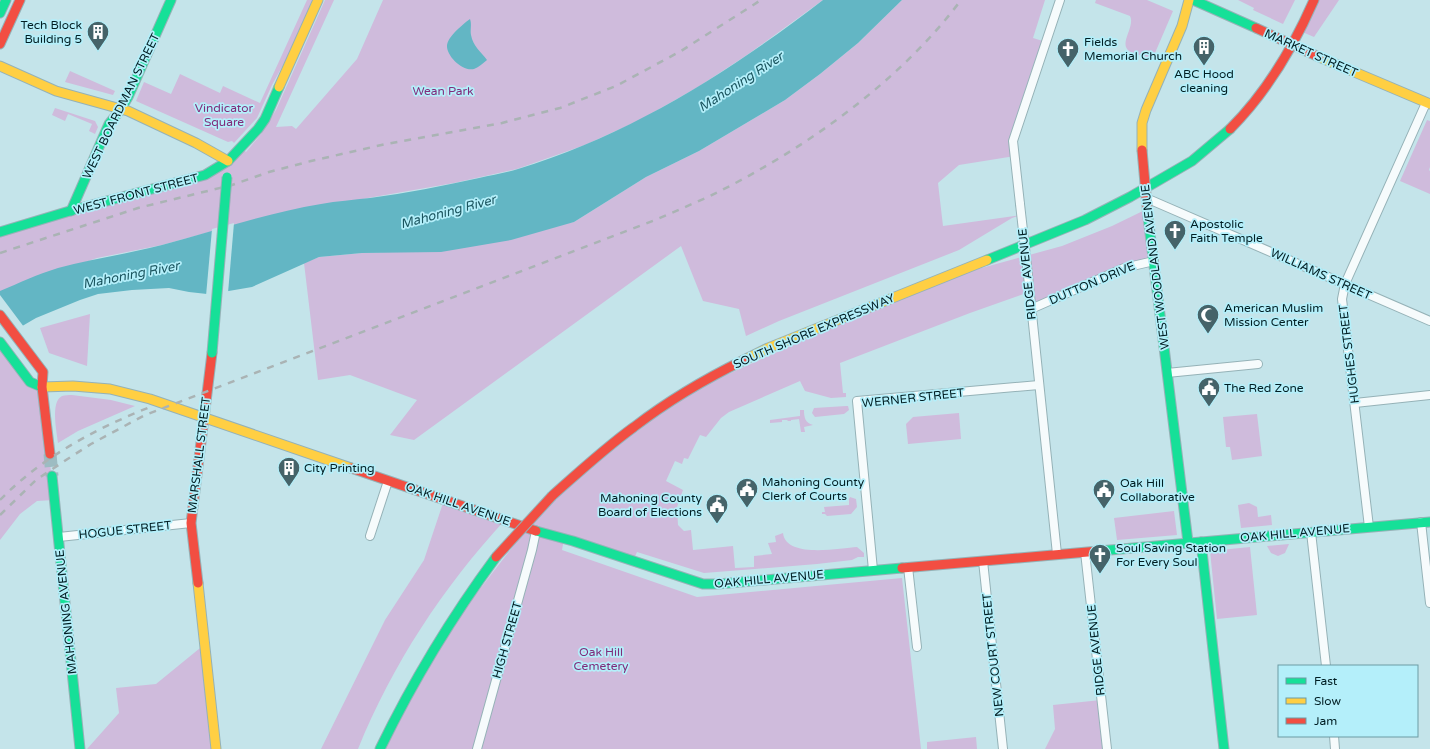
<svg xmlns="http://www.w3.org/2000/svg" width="1430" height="749" font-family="'Varela Round',sans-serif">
<rect width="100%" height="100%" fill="#c4e4ea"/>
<g fill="#cfbbdc">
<path d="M307 0H313L288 56 272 85 257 118 234 143 232 141 228 142 136 101 144 82 171 94 180 74 220 93 223 86 260 103Z"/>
<path d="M325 0H334L276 127 292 126 296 129 357 59 383 0H823L747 55 698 87 640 120 585 145 517 169 454 183 368 198 235 225 162 245 97 258 0 292V232L205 175 241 148 246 152 261 134 276 110Z"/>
<path d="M902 0H1045L1033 38 1046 42 1013 141 1015 156 959 165 938 183 943 226 1021 215 1012 218 959 250 779 321 746 336 739 309 703 301 681 246 414 440 390 435 417 400 350 375 318 380 304 263 319 257 362 253 385 252 574 222 646 177 699 151 785 100 820 74 858 43Z"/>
<path d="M1096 0H1147L1173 11 1155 53 1149 57C1144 56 1138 55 1133 53 1115 46 1136 28 1130 16L1095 3Z"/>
<path d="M1238 0H1295L1283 24 1253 10 1254 8Z"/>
<path d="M1314 0H1339L1314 37 1300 31Z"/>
<path d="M70 71 115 91 113 95 65 82Z"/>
<path d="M55 108 95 121 98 127 95 134 89 131 92 124 68 114 65 121 52 115Z"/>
<path d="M1427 120 1430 121V167L1429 170 1430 171V194L1400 181Z"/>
<path d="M1147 209 1154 261 1031 309 1029 292 970 313 840 363 843 393H846V397L831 398 805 391 800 381 729 412 721 418 706 437 700 435 688 459 684 458 682 464 675 461 666 481 683 490 677 507 678 525 684 531 691 530 693 550 733 546 735 568 754 567V556L772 554 768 543 776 542 775 536 783 533C786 559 840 548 857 547L864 553V557H858L852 560 817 564 704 573 637 552 633 561 564 539 562 550 697 597 902 578 921 749H380L431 652 552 496 677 397 938 280 1062 246 1112 226Z"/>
<path d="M90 314 87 366 49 353 40 328Z"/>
<path d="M0 342 42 387 54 500 37 501 20 514 0 540Z"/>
<path d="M72 395 111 400 135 406 78 431 58 443C57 432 50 402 62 396 65 395 69 395 72 395Z"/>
<path d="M846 406H848L849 410 844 414 815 417 812 413 814 408Z"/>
<path d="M800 410H804C804 417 805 423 813 425L804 427 805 432H801L799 419 791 420V421H788L787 420H782V422L770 423V420L800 416Z"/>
<path d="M959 413 961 439 908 444 906 424 913 417Z"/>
<path d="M1257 414 1262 456 1232 460 1230 447H1226L1223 417Z"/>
<path d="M850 497 856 499 857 507 851 514 827 516 825 514H822V512H825L824 507 849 505V499Z"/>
<path d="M444 500 505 520C443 587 392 665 358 749H321L385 620 424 560Z"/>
<path d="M1249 503 1257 507 1258 517 1271 515 1272 525 1241 528 1238 505Z"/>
<path d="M1174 511 1177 535 1117 540 1114 518Z"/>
<path d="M1289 544 1285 553 1278 556 1271 553 1267 546Z"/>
<path d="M1250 547 1257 615 1217 619 1210 551Z"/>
<path d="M205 644 216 749H87L119 713 116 688 156 684Z"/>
<path d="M1101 700 1107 749H1045L1055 729 1053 705Z"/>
<path d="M976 737 977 749H927V742Z"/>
</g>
<g fill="#63b6c4">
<path d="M823 0H902L858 43 820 74 785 100 699 151 646 177 574 222 511 240 441 252 362 253 319 257 252 287 217 293 207 294 189 292 169 288 132 290 98 294 80 300 36 318 0 339V291C19 283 38 274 58 268 92 259 127 254 162 245 215 231 267 213 321 204 337 201 353 200 370 198 406 193 443 186 479 178 492 175 505 173 518 169 630 135 731 71 823 0Z"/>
<path d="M470 19C472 24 470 30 471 35 473 46 481 52 487 60 483 63 479 67 474 69 463 72 446 56 447 45 448 39 454 33 458 29 462 26 465 22 470 19Z"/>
</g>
<g fill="#c4e4ea">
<path d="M234 223 228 293 206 296 212 229Z"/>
<path d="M0 295 24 327 0 341Z"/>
</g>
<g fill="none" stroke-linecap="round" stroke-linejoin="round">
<path stroke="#9dbcc2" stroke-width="13" stroke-dasharray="13 6" stroke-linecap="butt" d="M50 454 52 476"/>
<g stroke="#95b2b7" stroke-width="10">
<g id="street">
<path d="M1146 198 1430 321"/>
<path d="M1020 204 1013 141 1060 0"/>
<path d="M1027 266 1057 554"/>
<path d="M1031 309 1124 268 1154 261"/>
<path d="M1167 373 1258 364"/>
<path d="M1355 403 1430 395"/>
<path d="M1421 522 1430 603"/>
<path d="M1369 527 1342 299 1345 284 1426 103"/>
<path d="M1311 532 1326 666"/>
<path d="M370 536 388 481"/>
<path d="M59 537 191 523"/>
<path d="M1085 552 1107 749"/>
<path d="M983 561 1003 749"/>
<path d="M908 567 917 647"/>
<path d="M873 570 857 401 1039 385"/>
<path d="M1334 736 1335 749"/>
<path d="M477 749 532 550 536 531"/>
</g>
</g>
<g stroke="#95b2b7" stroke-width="11">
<g id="fast">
<path d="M1193 0 1256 28"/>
<path d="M0 13 6 0"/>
<path d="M71 211 109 124 121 109 128 97 171 0"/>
<path d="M1148 217 1188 542"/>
<path d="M0 232 73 210 205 175 228 161 258 129 265 119 279 87"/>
<path d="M987 260 1085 220 1130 197 1192 161 1230 129"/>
<path d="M0 342 30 382 42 387"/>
<path d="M52 476 80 749"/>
<path d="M536 531 573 541 703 584H718L902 568"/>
<path d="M1201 542 1224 749"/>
<path d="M1099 551 1430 522"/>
<path d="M380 749C413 681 451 618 496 557"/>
</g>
</g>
<g stroke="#95b2b7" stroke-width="11">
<g id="slow">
<path d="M1319 57 1430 104"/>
<path d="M0 66 56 91 128 111 196 143 228 161"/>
<path d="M279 87 318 0"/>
<path d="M1142 150V123L1146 110 1182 26 1189 0"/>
<path d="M744 360 768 348 987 260"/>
<path d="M42 387 73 386 110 389 150 399 351 468"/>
<path d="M198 583 216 749"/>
</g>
</g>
<g stroke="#95b2b7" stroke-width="11">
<g id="jam">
<path d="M0 44 20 0"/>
<path d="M1230 129C1267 92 1293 48 1314 0"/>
<path d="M0 315 43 372 42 387 50 454"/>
<path d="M351 468 536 531"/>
<path d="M552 496C579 472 605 448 634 427 668 401 705 379 744 360"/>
<path d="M902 568 1099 551"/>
<path d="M198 583 191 523 212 353"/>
</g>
</g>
<use href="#street" stroke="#f6fbfc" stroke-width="8"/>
<use href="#fast" stroke="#16e098" stroke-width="9"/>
<use href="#slow" stroke="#ffcf43" stroke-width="9"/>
<use href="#jam" stroke="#f24e42" stroke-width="9"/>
<g stroke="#aab3b4" stroke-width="2.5" stroke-dasharray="7 7" stroke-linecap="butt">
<path d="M0 253 138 208 232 185 269 172 311 161 386 144 502 123 560 108 616 86 681 51 761 0"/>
<path d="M0 500C42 457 95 429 150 407"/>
<path d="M0 515 36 480 66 460 91 444 145 415 655 220C674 212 692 204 710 196 802 151 899 83 961 0"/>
</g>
<g stroke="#95b2b7" stroke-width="10" stroke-linecap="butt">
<path id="street-bridge" d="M1020 204 1027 266"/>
</g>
<g stroke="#95b2b7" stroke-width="11" stroke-linecap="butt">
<path id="fast-bridge" d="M212 353 227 177"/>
</g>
<g stroke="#95b2b7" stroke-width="11" stroke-linecap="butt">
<g id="jam-bridge">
<path d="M1256 28 1319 57"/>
<path d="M1142 150 1148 217"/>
<path d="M496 557 552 496"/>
</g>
</g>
<use href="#street-bridge" stroke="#f6fbfc" stroke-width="8"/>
<use href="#fast-bridge" stroke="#16e098" stroke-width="9"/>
<use href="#jam-bridge" stroke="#f24e42" stroke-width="9"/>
</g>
<defs>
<g id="building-pin" transform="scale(1.15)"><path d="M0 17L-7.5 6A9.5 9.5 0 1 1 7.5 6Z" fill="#456369" stroke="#b4effa"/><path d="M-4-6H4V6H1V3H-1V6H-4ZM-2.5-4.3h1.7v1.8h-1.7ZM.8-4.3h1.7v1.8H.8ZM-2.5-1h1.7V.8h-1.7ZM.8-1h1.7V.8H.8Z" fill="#fff"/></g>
<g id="church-pin" transform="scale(1.15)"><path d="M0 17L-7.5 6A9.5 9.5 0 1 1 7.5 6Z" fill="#456369" stroke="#b4effa"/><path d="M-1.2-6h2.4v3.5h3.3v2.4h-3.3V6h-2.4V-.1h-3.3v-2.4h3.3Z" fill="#fff"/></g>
<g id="mosque-pin" transform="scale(1.15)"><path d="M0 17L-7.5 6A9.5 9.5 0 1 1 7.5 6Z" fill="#456369" stroke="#b4effa"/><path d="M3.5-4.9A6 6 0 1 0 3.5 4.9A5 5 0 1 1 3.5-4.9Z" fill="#fff"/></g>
<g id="civic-pin" transform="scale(1.15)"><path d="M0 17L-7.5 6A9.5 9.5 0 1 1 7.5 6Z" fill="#456369" stroke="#b4effa"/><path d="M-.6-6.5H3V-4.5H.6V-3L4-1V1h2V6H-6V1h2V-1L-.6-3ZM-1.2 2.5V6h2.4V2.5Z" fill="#fff"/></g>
</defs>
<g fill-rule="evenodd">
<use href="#building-pin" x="98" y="32"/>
<use href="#building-pin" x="1204" y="47"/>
<use href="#church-pin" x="1068" y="49"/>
<use href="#church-pin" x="1175" y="231"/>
<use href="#mosque-pin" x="1208" y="315"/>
<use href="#civic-pin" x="1209" y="388"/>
<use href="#building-pin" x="289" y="468"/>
<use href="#civic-pin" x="747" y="489"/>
<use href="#civic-pin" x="1104" y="490"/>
<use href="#civic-pin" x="717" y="505"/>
<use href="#church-pin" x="1100" y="555"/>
</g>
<g text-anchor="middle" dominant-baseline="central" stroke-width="3.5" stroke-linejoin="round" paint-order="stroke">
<g font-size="12" fill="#001e23" stroke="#b4effa" text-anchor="start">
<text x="82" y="25" text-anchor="end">Tech Block<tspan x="82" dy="14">Building 5</tspan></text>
<text x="1084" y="42">Fields<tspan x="1084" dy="14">Memorial Church</tspan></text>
<text x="1204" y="74" text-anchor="middle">ABC Hood<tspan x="1204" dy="14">cleaning</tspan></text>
<text x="1190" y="224">Apostolic<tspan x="1190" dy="14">Faith Temple</tspan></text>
<text x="1224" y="308">American Muslim<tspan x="1224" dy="14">Mission Center</tspan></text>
<text x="1224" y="388">The Red Zone</text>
<text x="304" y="468">City Printing</text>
<text x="762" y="482">Mahoning County<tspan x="762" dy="14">Clerk of Courts</tspan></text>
<text x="1120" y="483">Oak Hill<tspan x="1120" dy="14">Collaborative</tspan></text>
<text x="702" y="498" text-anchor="end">Mahoning County<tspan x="702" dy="14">Board of Elections</tspan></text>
<text x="1116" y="548">Soul Saving Station<tspan x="1116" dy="14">For Every Soul</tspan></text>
</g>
<g font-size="12" fill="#001e23" stroke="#b4effa">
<text transform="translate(1311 53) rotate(24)">MARKET STREET</text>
<text transform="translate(121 106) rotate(-64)">WEST BOARDMAN STREET</text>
<text transform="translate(136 194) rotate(-15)">WEST FRONT STREET</text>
<text transform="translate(1155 267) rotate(-97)">WEST WOODLAND AVENUE</text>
<text transform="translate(1027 274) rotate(-96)">RIDGE AVENUE</text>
<text transform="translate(1321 274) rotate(24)">WILLIAMS STREET</text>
<text transform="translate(1092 283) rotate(-23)">DUTTON DRIVE</text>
<text transform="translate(814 331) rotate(-23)">SOUTH SHORE EXPRESSWAY</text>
<text transform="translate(1349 354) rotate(-97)">HUGHES STREET</text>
<text transform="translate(913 398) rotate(-6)">WERNER STREET</text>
<text transform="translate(199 455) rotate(-83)">MARSHALL STREET</text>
<text transform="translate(458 504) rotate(19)">OAK HILL AVENUE</text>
<text transform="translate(125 530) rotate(-6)">HOGUE STREET</text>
<text transform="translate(1295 533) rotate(-5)">OAK HILL AVENUE</text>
<text transform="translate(769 579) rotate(-5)">OAK HILL AVENUE</text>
<text transform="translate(66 612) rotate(-96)">MAHONING AVENUE</text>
<text transform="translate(507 640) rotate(-74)">HIGH STREET</text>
<text transform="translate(1096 650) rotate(-96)">RIDGE AVENUE</text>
<text transform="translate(993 655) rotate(-96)">NEW COURT STREET</text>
</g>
<g font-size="12" fill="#802c7b" stroke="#b4effa">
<text x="443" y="91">Wean Park</text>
<text x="224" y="108">Vindicator<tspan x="224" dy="14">Square</tspan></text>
<text x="601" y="652">Oak Hill<tspan x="601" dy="14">Cemetery</tspan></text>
</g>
<g font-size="13" font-style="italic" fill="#1a545e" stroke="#b4effa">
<text transform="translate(741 82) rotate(-33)">Mahoning River</text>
<text transform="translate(448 212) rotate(-15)">Mahoning River</text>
<text transform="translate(131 275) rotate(-11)">Mahoning River</text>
</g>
</g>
<rect x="1278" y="665" width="140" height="72" fill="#b4effa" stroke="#6c9ba4"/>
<rect x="1286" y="678" width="20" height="6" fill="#16e098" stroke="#6c9ba4"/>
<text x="1314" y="685" font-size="12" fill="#001e23">Fast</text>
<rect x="1286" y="698" width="20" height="6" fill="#ffcf43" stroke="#6c9ba4"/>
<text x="1314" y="705" font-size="12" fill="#001e23">Slow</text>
<rect x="1286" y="718" width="20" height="6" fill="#f24e42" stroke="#6c9ba4"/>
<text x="1314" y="725" font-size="12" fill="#001e23">Jam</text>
</svg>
